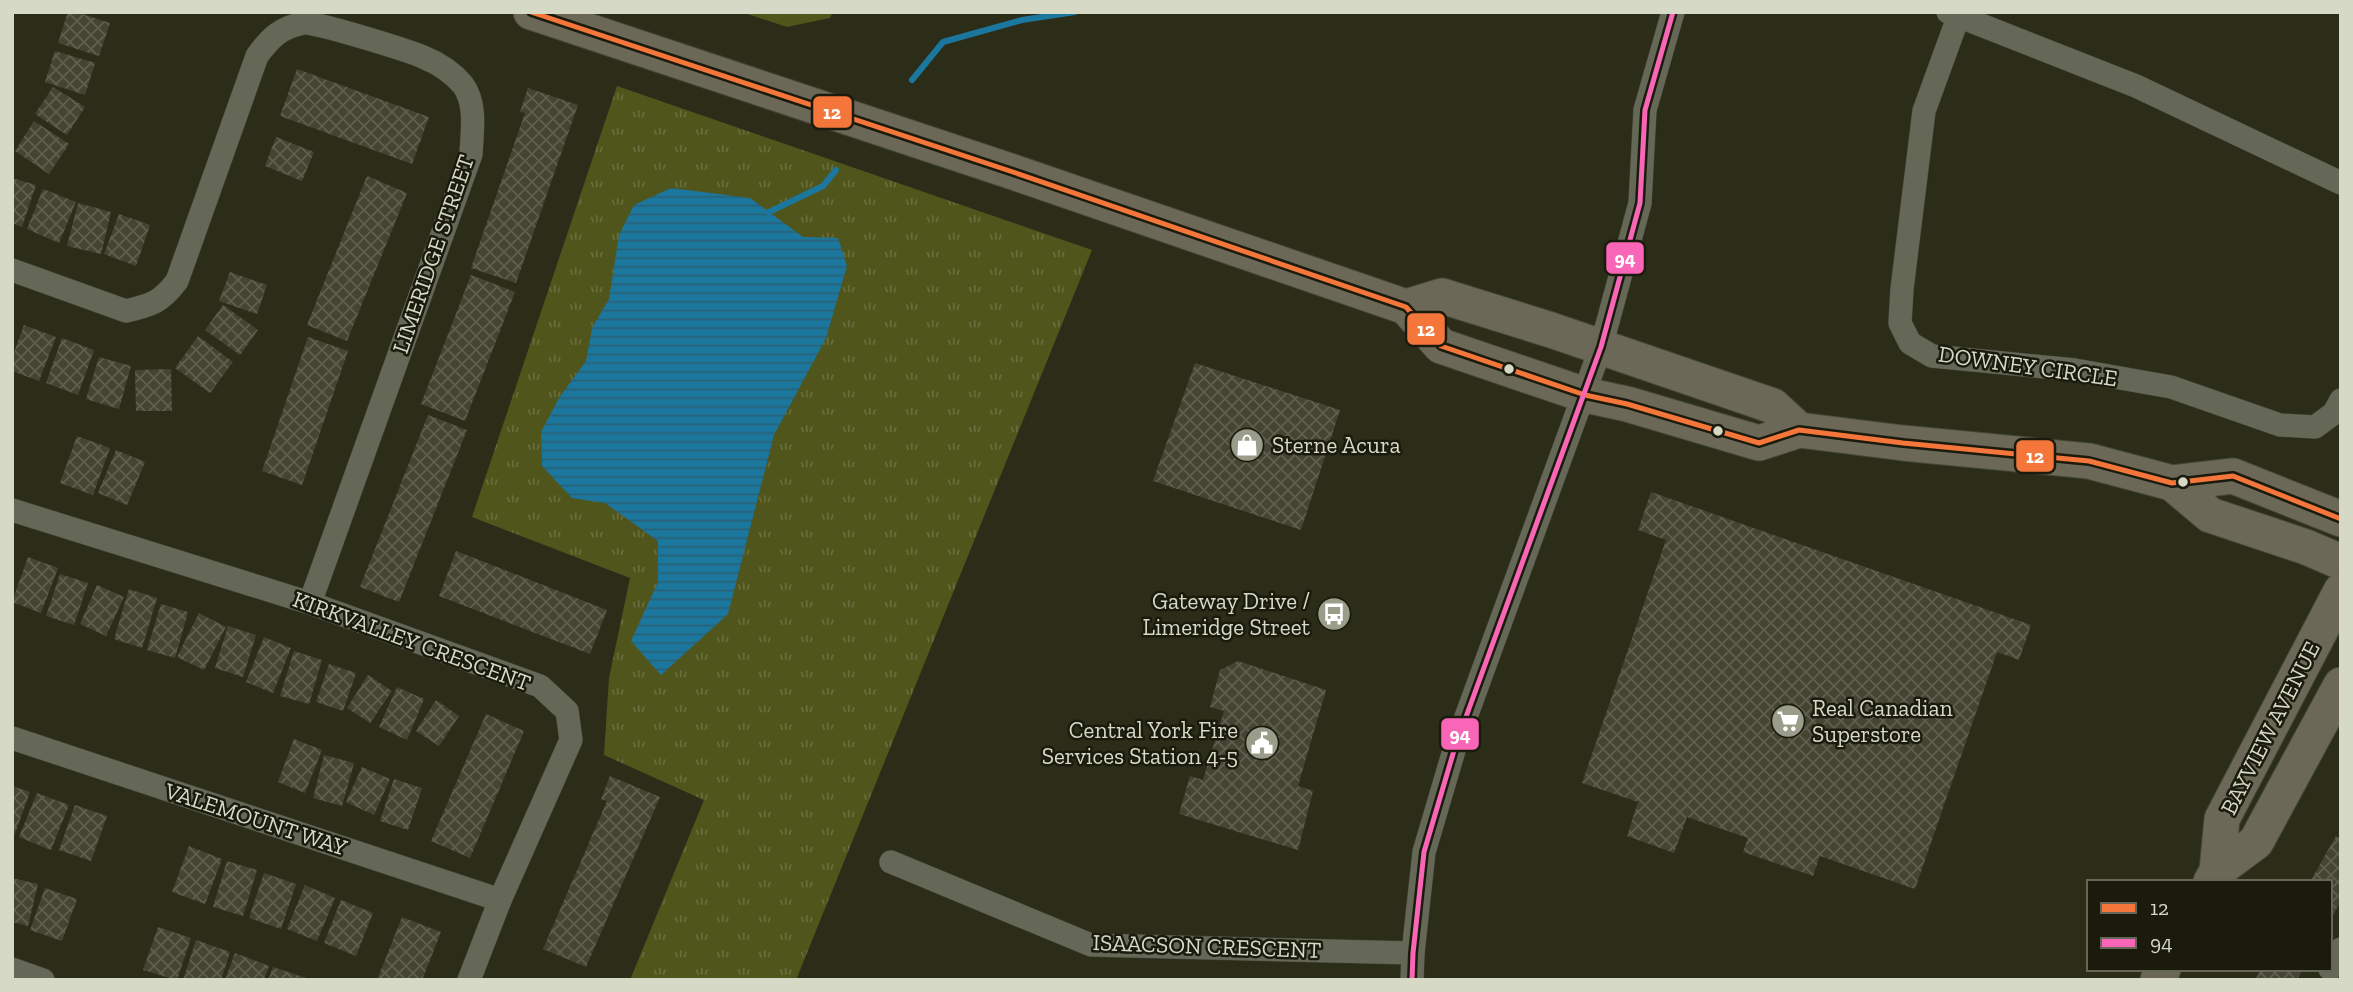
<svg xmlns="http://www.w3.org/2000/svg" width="2353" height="992" font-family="'Zilla Slab',serif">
<defs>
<pattern id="grass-tufts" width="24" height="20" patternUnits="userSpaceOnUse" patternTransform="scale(1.75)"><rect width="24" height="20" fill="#50551c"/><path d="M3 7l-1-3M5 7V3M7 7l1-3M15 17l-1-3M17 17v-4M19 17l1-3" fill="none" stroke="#686d3c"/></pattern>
<pattern id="water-rules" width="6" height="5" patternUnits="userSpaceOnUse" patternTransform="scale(1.75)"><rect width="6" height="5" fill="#1b779d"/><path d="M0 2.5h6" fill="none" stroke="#2a6176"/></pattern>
<pattern id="building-cross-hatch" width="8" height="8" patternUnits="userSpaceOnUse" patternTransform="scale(1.75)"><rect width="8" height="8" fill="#454433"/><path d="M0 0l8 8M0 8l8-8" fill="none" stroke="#5f5e4f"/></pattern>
</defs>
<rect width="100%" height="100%" fill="#2b2d19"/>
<path fill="url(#grass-tufts)" d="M617 86 1092 250 796 980H630L704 800 604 755 609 678 630 578 472 517Z"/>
<path fill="#50551c" d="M741 12H833L830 18 787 27Z"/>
<path fill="url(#water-rules)" d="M671 188 750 198 803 237 838 238 847 266 826 338 774 435 728 614 661 675 631 641 658 582V541L605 503 572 498 542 466 541 432 559 398 586 361 592 328 609 299 619 235 634 205Z"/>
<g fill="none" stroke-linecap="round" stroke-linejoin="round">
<g stroke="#1b779d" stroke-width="6">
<path d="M912 80 943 42 1022 20 1075 12"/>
<path d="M769 212 823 186 836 170"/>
</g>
</g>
<g fill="url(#building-cross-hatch)">
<path d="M68 12H76L110 23 99 56 58 43Z"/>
<path d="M55 51 95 63 85 95 45 82Z"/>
<path d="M297 69 429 117 412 164 280 116Z"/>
<path d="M53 87 85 107 67 135 35 114Z"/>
<path d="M528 88 578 105 516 283 471 268 525 113 520 112Z"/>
<path d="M34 121 69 144 49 174 15 151Z"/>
<path d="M276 137 314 152 302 181 265 166Z"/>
<path d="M367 176 407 193 347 341 307 325Z"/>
<path d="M12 178 36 185 22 227 12 223Z"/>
<path d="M43 189 76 202 59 243 27 229Z"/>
<path d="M78 203 111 212 101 254 67 246Z"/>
<path d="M119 214 150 225 136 266 104 254Z"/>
<path d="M230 272 267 285 257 314 219 301Z"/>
<path d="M471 275 515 292 465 421 421 404Z"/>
<path d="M223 305 258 330 240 355 205 330Z"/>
<path d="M24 325 56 337 39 381 12 371V358Z"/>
<path d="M198 336 233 362 210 393 175 368Z"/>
<path d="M308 337 348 351 302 485 262 471Z"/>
<path d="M62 338 94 350 78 395 46 383Z"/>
<path d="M99 357 131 366 119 409 86 399Z"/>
<path d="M1195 363 1340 410 1301 530 1153 481Z"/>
<path d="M171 369 172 411H136L135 370Z"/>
<path d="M428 415 467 430 399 602 360 587Z"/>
<path d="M77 436 110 448 93 495 60 483Z"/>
<path d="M116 450 145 462 127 505 98 493Z"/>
<path d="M1651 492 2031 625 2019 660 1997 652 1915 889 1820 856 1813 876 1743 852 1748 838 1687 817 1674 853 1627 836 1638 802 1582 783 1666 540 1638 530Z"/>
<path d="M456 551 607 610 590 654 439 596Z"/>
<path d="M28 557 58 568 41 613 12 602Z"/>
<path d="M60 574 88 583 74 625 46 616Z"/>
<path d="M97 585 124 597 106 636 80 624Z"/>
<path d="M129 589 157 598 142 648 114 639Z"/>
<path d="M161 604 188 612 175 658 147 650Z"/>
<path d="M199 613 226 627 204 670 177 657Z"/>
<path d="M228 626 256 635 243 677 215 668Z"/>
<path d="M264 637 291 648 273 693 246 682Z"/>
<path d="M294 651 322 660 309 704 280 696Z"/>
<path d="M1238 661 1326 690 1298 786 1313 791 1298 850 1179 814 1190 776 1203 780 1224 711 1210 707 1220 670Z"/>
<path d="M329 664 356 673 343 711 316 702Z"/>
<path d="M368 675 392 691 370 723 347 708Z"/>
<path d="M397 687 424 699 407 740 379 727Z"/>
<path d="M436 700 459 716 439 746 416 731Z"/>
<path d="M486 714 524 731 470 858 431 841Z"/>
<path d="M294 739 322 750 305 793 278 782Z"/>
<path d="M324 755 354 763 342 806 313 798Z"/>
<path d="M362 767 390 779 374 815 346 802Z"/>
<path d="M610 776 660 797 586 967 543 949 607 801 601 799Z"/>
<path d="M394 779 422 788 408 830 380 821Z"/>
<path d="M12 786 30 792 14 836 12 835Z"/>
<path d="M37 793 69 805 51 850 19 837Z"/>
<path d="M75 805 107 816 91 861 59 850Z"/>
<path d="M2336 836 2341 838V901L2330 920V882H2310Z"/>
<path d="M189 846 222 859 205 904 172 892Z"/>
<path d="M227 861 257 870 243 916 213 907Z"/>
<path d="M264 873 296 884 281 929 249 918Z"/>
<path d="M12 878 38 884 28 926 12 922Z"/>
<path d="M305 885 335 898 317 941 287 929Z"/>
<path d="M45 888 77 899 62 941 30 930Z"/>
<path d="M341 900 373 913 356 956 324 943Z"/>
<path d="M402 917 441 932 422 980H377Z"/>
<path d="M158 927 191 938 177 980 143 970Z"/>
<path d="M196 940 230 952 221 980H183Z"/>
<path d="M235 953 269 966 264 980H225Z"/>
<path d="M273 967 306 978 305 980H268Z"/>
<path d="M2261 969H2303L2297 980H2255Z"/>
</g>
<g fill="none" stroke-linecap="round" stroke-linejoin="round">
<g stroke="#464838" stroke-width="24">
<g id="street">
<path d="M1948 12 2136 86 2341 183"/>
<path d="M1960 12 1924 111 1902 289 1900 323 1910 343 1932 356 2075 370 2171 387 2280 425 2315 427 2334 413 2341 400"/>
<path d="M12 270 126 311C152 305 161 302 177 281L257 56C270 38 281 27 304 23 313 21 410 51 423 57 438 63 453 73 463 85 477 104 472 132 471 154L310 603"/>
<path d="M12 510 310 603 540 686 567 711 571 740 500 900 469 980"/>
<path d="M12 738 500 900"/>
<path d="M891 862 1091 945 1413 953"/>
<path d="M12 969 43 980"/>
<path d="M2330 969 2341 949"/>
<path d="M1412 980 1413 953 1424 852 1455 747 1601 347 1640 203 1645 110 1673 12"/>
</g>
</g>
<g stroke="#464838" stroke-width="37">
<g id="primary">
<path d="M531 12 1016 173 1406 307 1441 346 1585 395 1627 404 1759 443 1799 430 1903 443 2089 461 2172 483 2233 476 2341 519"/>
<path d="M1406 307 1442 296 1551 330 1773 406 1799 430"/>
<path d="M2172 483 2210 515 2306 547 2341 562"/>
<path d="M2217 871 2256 842 2341 685"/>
<path d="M2211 882 2217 871 2222 819 2341 591"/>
<path d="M2158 980 2163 969"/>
</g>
</g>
<use href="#street" stroke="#656757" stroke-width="23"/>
<use href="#primary" stroke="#6c6858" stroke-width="35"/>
<g stroke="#1a1b0c" stroke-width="10">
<path id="bus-1" d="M531 12 1016 173 1406 307 1441 346 1585 395 1627 404 1759 443 1799 430 1903 443 2089 461 2172 483 2233 476 2341 519"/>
</g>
<g stroke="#1a1b0c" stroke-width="10">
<path id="bus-2" d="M1412 980 1413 953 1424 852 1455 747 1601 347 1640 203 1645 110 1673 12"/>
</g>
<use href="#bus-1" stroke="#f5763a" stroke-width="5"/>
<use href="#bus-2" stroke="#fa66b7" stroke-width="5"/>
</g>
<defs>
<g id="shop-disc" transform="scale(1.75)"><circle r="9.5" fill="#9a9d89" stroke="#1a1b0c"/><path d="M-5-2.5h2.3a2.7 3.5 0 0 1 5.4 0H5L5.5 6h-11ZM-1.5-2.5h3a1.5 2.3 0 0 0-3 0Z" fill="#fff"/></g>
<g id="bus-disc" transform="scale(1.75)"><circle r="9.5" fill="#9a9d89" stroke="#1a1b0c"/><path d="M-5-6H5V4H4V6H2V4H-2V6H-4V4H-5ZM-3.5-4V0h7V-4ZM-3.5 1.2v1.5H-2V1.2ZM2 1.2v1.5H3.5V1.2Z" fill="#fff"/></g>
<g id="supermarket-disc" transform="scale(1.75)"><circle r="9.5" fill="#9a9d89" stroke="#1a1b0c"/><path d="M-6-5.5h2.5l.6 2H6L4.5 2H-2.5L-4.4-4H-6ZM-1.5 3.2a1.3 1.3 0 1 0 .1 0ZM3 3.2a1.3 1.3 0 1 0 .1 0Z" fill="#fff"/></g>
<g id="civic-disc" transform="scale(1.75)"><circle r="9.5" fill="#9a9d89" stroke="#1a1b0c"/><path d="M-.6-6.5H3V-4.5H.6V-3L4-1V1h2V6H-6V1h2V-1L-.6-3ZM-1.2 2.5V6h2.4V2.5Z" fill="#fff"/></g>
</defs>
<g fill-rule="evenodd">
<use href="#shop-disc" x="1247" y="445"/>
<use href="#bus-disc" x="1334" y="614"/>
<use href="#supermarket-disc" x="1788" y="721"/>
<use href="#civic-disc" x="1262" y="743"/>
</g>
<g fill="#d6d9c5" stroke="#1a1b0c" stroke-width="2.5">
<circle cx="1509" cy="369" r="6"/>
<circle cx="1718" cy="431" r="6"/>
<circle cx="2183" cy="482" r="6"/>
</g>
<g text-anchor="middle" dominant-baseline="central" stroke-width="5" stroke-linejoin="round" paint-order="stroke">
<g font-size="23" fill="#d6d9c5" stroke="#1a1b0c">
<text transform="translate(433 254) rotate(-71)">LIMERIDGE STREET</text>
<text transform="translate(2028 366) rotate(8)">DOWNEY CIRCLE</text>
<text transform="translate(412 641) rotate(20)">KIRKVALLEY CRESCENT</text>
<text transform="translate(2270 728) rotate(-63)">BAYVIEW AVENUE</text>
<text transform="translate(256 819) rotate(18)">VALEMOUNT WAY</text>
<text transform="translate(1207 946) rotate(2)">ISAACSON CRESCENT</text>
</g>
<g font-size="23" fill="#d6d9c5" stroke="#1a1b0c" text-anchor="start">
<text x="1272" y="445">Sterne Acura</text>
<text x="1310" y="601" text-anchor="end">Gateway Drive /<tspan x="1310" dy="26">Limeridge Street</tspan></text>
<text x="1812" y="708">Real Canadian<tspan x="1812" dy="26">Superstore</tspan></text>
<text x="1238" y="730" text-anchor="end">Central York Fire<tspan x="1238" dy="26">Services Station 4-5</tspan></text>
</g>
</g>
<g stroke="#1a1b0c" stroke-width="2.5">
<rect x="812" y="95" width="41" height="34" rx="7" fill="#f5763a"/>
<rect x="1605" y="241" width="40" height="34" rx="7" fill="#fa66b7"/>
<rect x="1406" y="312" width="40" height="34" rx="7" fill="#f5763a"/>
<rect x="2015" y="439" width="40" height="34" rx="7" fill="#f5763a"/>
<rect x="1440" y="717" width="40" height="34" rx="7" fill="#fa66b7"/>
</g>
<g font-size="19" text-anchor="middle" font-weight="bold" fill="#fff">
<text x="832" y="119">12</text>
<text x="1625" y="265">94</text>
<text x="1426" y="336">12</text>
<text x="2035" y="463">12</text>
<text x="1460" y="741">94</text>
</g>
<rect width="2353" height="992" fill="none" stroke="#d6d9c5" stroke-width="28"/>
<rect x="2087" y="880" width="245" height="91" fill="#1a1b0c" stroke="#656756" stroke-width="2"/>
<rect x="2101" y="903" width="35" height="10" fill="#f5763a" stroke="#656756" stroke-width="2"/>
<text x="2150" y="915" font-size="21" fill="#d6d9c5">12</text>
<rect x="2101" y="938" width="35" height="10" fill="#fa66b7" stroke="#656756" stroke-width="2"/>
<text x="2150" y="950" font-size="21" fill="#d6d9c5">94</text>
</svg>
